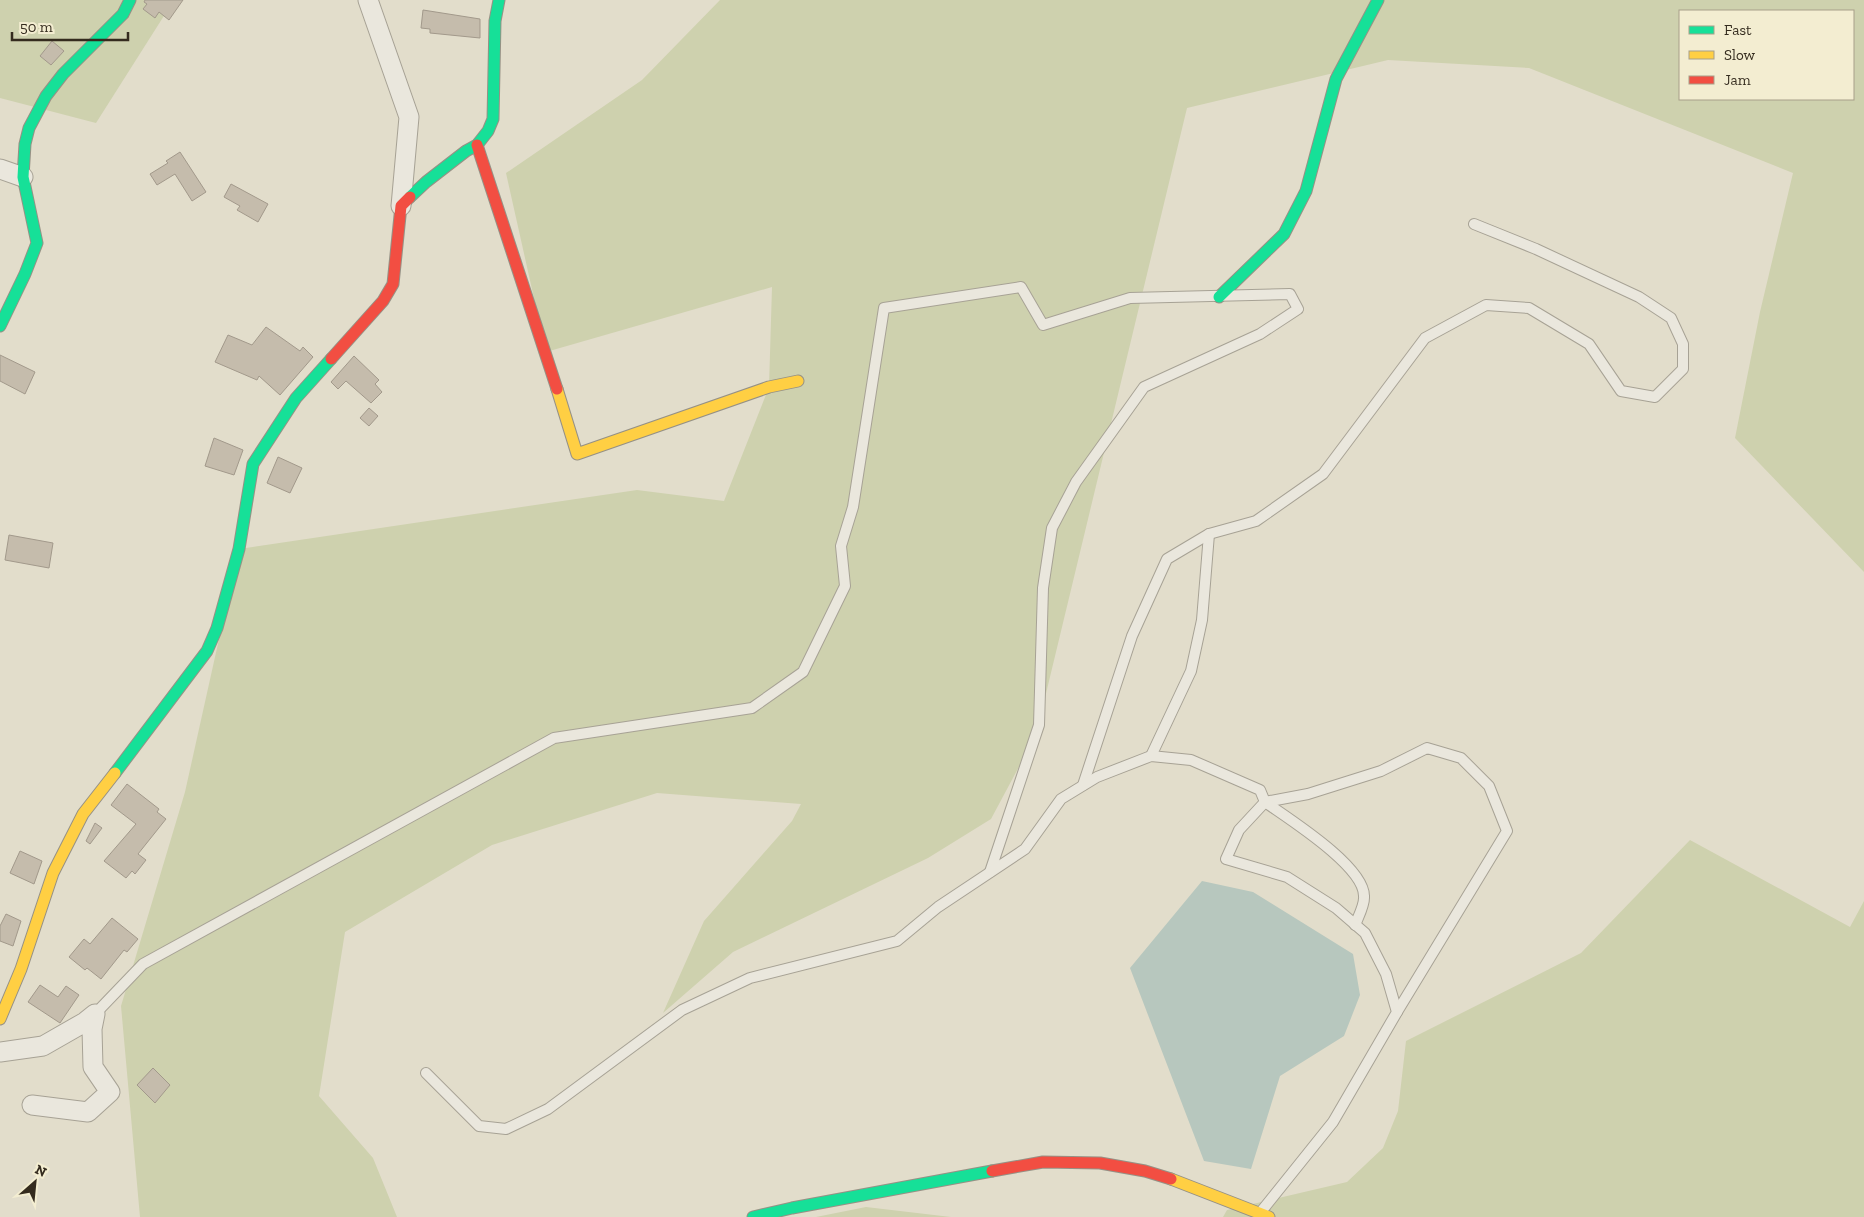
<svg xmlns="http://www.w3.org/2000/svg" width="1864" height="1217" font-family="'Zilla Slab',serif">
<rect width="100%" height="100%" fill="#e2ddcb"/>
<g fill="#ced1ae" fill-rule="evenodd">
<path d="M0 0H174L96 123 0 98Z"/>
<path d="M720 0H1864V572L1735 438 1760 312 1793 173 1529 68 1388 60 1187 108 1036 735 991 819 928 858 733 952 663 1013 704 921 792 821 801 804 657 793 492 845 345 932 319 1096 373 1158 397 1217H140L121 1006 185 792 239 549 637 490 724 501 769 387 772 287 546 352 506 173 642 80ZM1680 11H1853V99H1680Z"/>
<path d="M1690 840 1850 927 1864 901V1217H1223L1227 1210 1347 1182 1383 1148 1398 1111 1406 1041 1581 953Z"/>
<path d="M866 1207 951 1217H816Z"/>
</g>
<path fill="#b7c7be" d="M1202 881 1253 892 1353 954 1360 995 1344 1036 1280 1076 1251 1169 1204 1161 1130 968Z"/>
<g fill="#c5bcac" stroke="#a2998b">
<path d="M145 0H183L169 20 159 12 155 18 143 9 147 4 144 2Z"/>
<path d="M423 10 480 19V38L430 33V29L421 28Z"/>
<path d="M52 41 64 51 51 65 40 56Z"/>
<path d="M180 152 206 192 192 201 175 174 157 185 150 174 168 163 166 161Z"/>
<path d="M231 184 268 204 258 222 237 210 240 206 224 197Z"/>
<path d="M266 327 300 351 303 347 313 357 280 395 259 376 257 380 215 362 228 335 252 345Z"/>
<path d="M0 355 35 372 25 394 0 381Z"/>
<path d="M354 356 379 380 375 384 382 392 371 403 346 381 338 389 331 382Z"/>
<path d="M369 408 378 416 369 426 360 418Z"/>
<path d="M214 438 243 450 234 475 205 466Z"/>
<path d="M278 457 302 468 290 493 267 483Z"/>
<path d="M9 535 53 543 49 568 5 560Z"/>
<path d="M127 784 159 809 157 812 166 819 138 854 146 860 135 874 132 871 126 878 104 861 136 824 111 805Z"/>
<path d="M95 823 102 828 90 844 86 841Z"/>
<path d="M20 851 42 861 34 884 10 873Z"/>
<path d="M6 914 21 921 13 946 0 941V926Z"/>
<path d="M112 918 138 939 127 952 124 950 101 979 87 968 85 970 69 957 84 939 90 944Z"/>
<path d="M40 985 58 997 66 986 79 995 60 1023 28 1002Z"/>
<path d="M153 1068 170 1085 155 1103 137 1085Z"/>
</g>
<g fill="none" stroke-linecap="round" stroke-linejoin="round">
<g stroke="#a7a295" stroke-width="12">
<g id="lane">
<path d="M1151 756 1191 671 1202 620 1209 534"/>
<path d="M1083 785 1132 636 1167 559 1209 534 1256 521 1323 474 1425 338 1486 305 1529 308 1589 344 1621 391 1655 397 1683 369V344L1671 318 1639 297 1536 249 1474 224"/>
<path d="M1265 802 1308 794 1381 771 1427 748 1461 758 1489 786 1507 831 1397 1012"/>
<path d="M1265 802C1289 819 1364 866 1364 896 1365 905 1358 917 1355 925"/>
<path d="M95 1014 143 964 554 738 752 708 803 672 845 586 841 546 853 507 884 308 1021 287 1043 325 1130 298 1290 294 1298 309 1260 334 1144 387 1076 482 1052 528 1043 588 1039 725 990 872"/>
<path d="M426 1073 479 1126 506 1129 548 1109 682 1010 750 978 897 941 938 907 1025 849 1061 799 1097 777 1151 756 1191 760 1260 790 1265 802 1239 830 1226 859 1287 877 1336 908 1365 933 1386 974 1397 1012 1333 1122 1260 1213"/>
</g>
</g>
<g stroke="#a7a295" stroke-width="21">
<g id="street">
<path d="M368 0 409 117 401 206"/>
<path d="M0 169 23 177"/>
<path d="M0 1052 43 1046 85 1022 95 1014 92 1029 93 1067 110 1092 88 1112 32 1105"/>
</g>
</g>
<g stroke="#969185" stroke-width="13">
<g id="fast">
<path d="M410 197 426 182 466 151 477 145 488 131 493 119 495 21 499 0"/>
<path d="M1219 297 1284 234 1306 191 1336 79 1378 0"/>
<path d="M0 326 25 274 37 243 23 177 25 144 29 128 46 96 63 74 123 14 130 0"/>
<path d="M115 773 207 651 217 628 239 549 253 464 296 398 331 359"/>
<path d="M753 1217 792 1208 992 1171"/>
</g>
</g>
<g stroke="#969185" stroke-width="13">
<g id="slow">
<path d="M557 389 577 454 769 387 798 381"/>
<path d="M0 1019 21 969 53 873 83 814 115 773"/>
<path d="M1171 1179 1269 1217"/>
</g>
</g>
<g stroke="#969185" stroke-width="13">
<g id="jam">
<path d="M477 145 557 389"/>
<path d="M331 359 383 301 393 284 401 206 410 197"/>
<path d="M992 1171 1043 1162 1100 1163 1145 1171 1171 1179"/>
</g>
</g>
<use href="#lane" stroke="#eae7dd" stroke-width="10"/>
<use href="#street" stroke="#eae7dd" stroke-width="19"/>
<use href="#fast" stroke="#16e098" stroke-width="11"/>
<use href="#slow" stroke="#ffcf43" stroke-width="11"/>
<use href="#jam" stroke="#f24e42" stroke-width="11"/>
</g>
<rect x="1679" y="10" width="175" height="90" fill="#f3edd1" stroke="#a79f89"/>
<rect x="1689" y="26" width="25" height="8" fill="#16e098" stroke="#a79f89"/>
<text x="1724" y="35" font-size="15" fill="#342b1e">Fast</text>
<rect x="1689" y="51" width="25" height="8" fill="#ffcf43" stroke="#a79f89"/>
<text x="1724" y="60" font-size="15" fill="#342b1e">Slow</text>
<rect x="1689" y="76" width="25" height="8" fill="#f24e42" stroke="#a79f89"/>
<text x="1724" y="85" font-size="15" fill="#342b1e">Jam</text>
<g transform="translate(35 1182) rotate(27)" stroke="#f3edd1" stroke-width="4" paint-order="stroke">
<path d="M0-4L9 19L0 12L-9 19Z" fill="#342b1e"/>
<text y="-8" font-size="14" font-weight="bold" text-anchor="middle" fill="#342b1e">N</text>
</g>
<path d="M12 32v8h116v-8" fill="none" stroke="#342b1e" stroke-width="2.5"/>
<text x="20" y="32" font-size="15" fill="#342b1e" stroke="#f3edd1" stroke-width="4" paint-order="stroke">50 m</text>
</svg>
